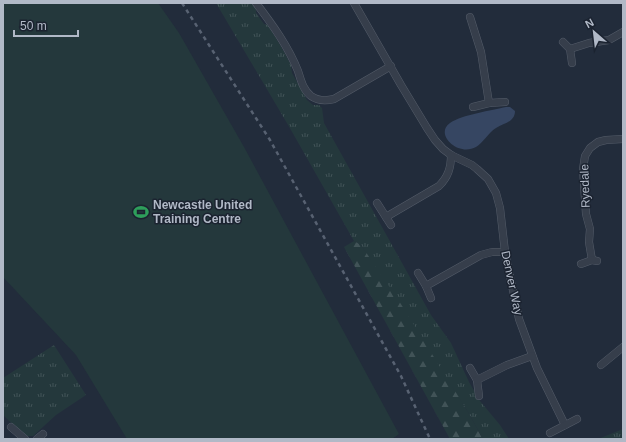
<svg xmlns="http://www.w3.org/2000/svg" width="626" height="442" font-family="Helvetica,sans-serif">
<defs>
<pattern id="grass-tufts" width="24" height="20" patternUnits="userSpaceOnUse"><rect width="24" height="20" fill="#24383c"/><path d="M3 7l-1-3M5 7V3M7 7l1-3M15 17l-1-3M17 17v-4M19 17l1-3" fill="none" stroke="#415357"/></pattern>
<pattern id="forest-firs" width="22" height="20" patternUnits="userSpaceOnUse"><rect width="22" height="20" fill="#24383c"/><path d="M5 1l3.5 6h-7zM16 11l3.5 6h-7z" fill="#415357"/></pattern>
</defs>
<rect width="100%" height="100%" fill="#222c3b"/>
<g fill="url(#grass-tufts)">
<path d="M216 3H252L256 9V13L264 24 268 25 283 50 291 65 292 73 307 100 313 105H319L322 108 324 123 431 315 451 343 469 382 480 401 500 425 509 439H483L468 412 361 245 354 241 291 130Z"/>
<path d="M54 345 86 395 56 415 33 436H25L3 415V378Z"/>
<path d="M623 429V439H598Z"/>
</g>
<path fill="url(#forest-firs)" d="M354 241 361 245 399 301 468 412 483 439H450L344 247Z"/>
<path fill="#24383c" d="M3 3H158L179 33 244 147 399 434 392 439H127L76 355 3 277Z"/>
<path fill="#364662" d="M506 107H510L515 111C515 122 504 123 496 128 488 133 483 143 476 147 458 157 434 134 450 123 461 115 493 110 506 107Z"/>
<g fill="none" stroke-linecap="round" stroke-linejoin="round">
<g stroke="#545c69" stroke-width="8">
<g id="minor">
<path d="M256 3C272 24 288 46 298 71 301 80 303 90 311 96 318 101 326 101 334 99L391 66"/>
<path d="M354 3 401 85 427 128 435 140 443 149 451 155 472 165 477 169 488 179 496 193 500 208 505 252 519 319 537 368 565 425"/>
<path d="M470 17 481 52 489 103"/>
<path d="M563 42 570 49 572 63"/>
<path d="M570 49 589 43 609 40 623 32"/>
<path d="M473 107 489 103 505 102"/>
<path d="M377 203 391 225"/>
<path d="M386 217 439 186C448 177 451 168 451 155"/>
<path d="M592 260 589 242 590 229 586 214 583 169 585 156 590 148 598 142 606 140 623 139"/>
<path d="M581 264 592 260 597 261"/>
<path d="M418 273 426 286 431 298"/>
<path d="M426 286 481 255 492 252H505"/>
<path d="M601 365 623 347"/>
<path d="M470 368 477 380 479 396"/>
<path d="M477 380 507 365 532 356"/>
<path d="M11 427 25 439"/>
<path d="M550 433 577 419"/>
<path d="M37 439 43 434"/>
</g>
</g>
<use href="#minor" stroke="#363e4b" stroke-width="7"/>
<path stroke="#586272" stroke-width="2.5" stroke-dasharray="4 4" stroke-linecap="butt" d="M182 3 270 140 401 376 430 439"/>
</g>
<defs>
<g id="stadium-bare" transform="scale(1.2)"><path d="M0-5a6.5 5 0 1 0 0 10a6.5 5 0 1 0 0-10ZM-3.5-1.8h7v3.6h-7Z" fill="#2e9e5b" stroke="#1b2330" stroke-width="2.5" paint-order="stroke"/></g>
</defs>
<g fill-rule="evenodd">
<use href="#stadium-bare" x="141" y="212"/>
</g>
<g text-anchor="middle" dominant-baseline="central" stroke-width="3" stroke-linejoin="round" paint-order="stroke">
<g font-size="12" fill="#b1b9c7" stroke="#1b2330">
<text transform="translate(585 186) rotate(-92)">Ryedale</text>
<text transform="translate(512 283) rotate(78)">Denver Way</text>
</g>
<g font-size="12" font-weight="bold" fill="#b1b9c7" stroke="#1b2330" text-anchor="start">
<text x="153" y="205">Newcastle United<tspan x="153" dy="14">Training Centre</tspan></text>
</g>
</g>
<rect width="626" height="442" fill="none" stroke="#b1b9c7" stroke-width="8"/>
<g transform="translate(594 32) rotate(332)" stroke="#1b2330" stroke-width="3" paint-order="stroke">
<path d="M0-3L7 15L0 10L-7 15Z" fill="#b1b9c7"/>
<text y="-6" font-size="11" font-weight="bold" text-anchor="middle" fill="#b1b9c7">N</text>
</g>
<path d="M14 30v6h64v-6" fill="none" stroke="#b1b9c7" stroke-width="2"/>
<text x="20" y="30" font-size="12" fill="#b1b9c7" stroke="#1b2330" stroke-width="3" paint-order="stroke">50 m</text>
</svg>
